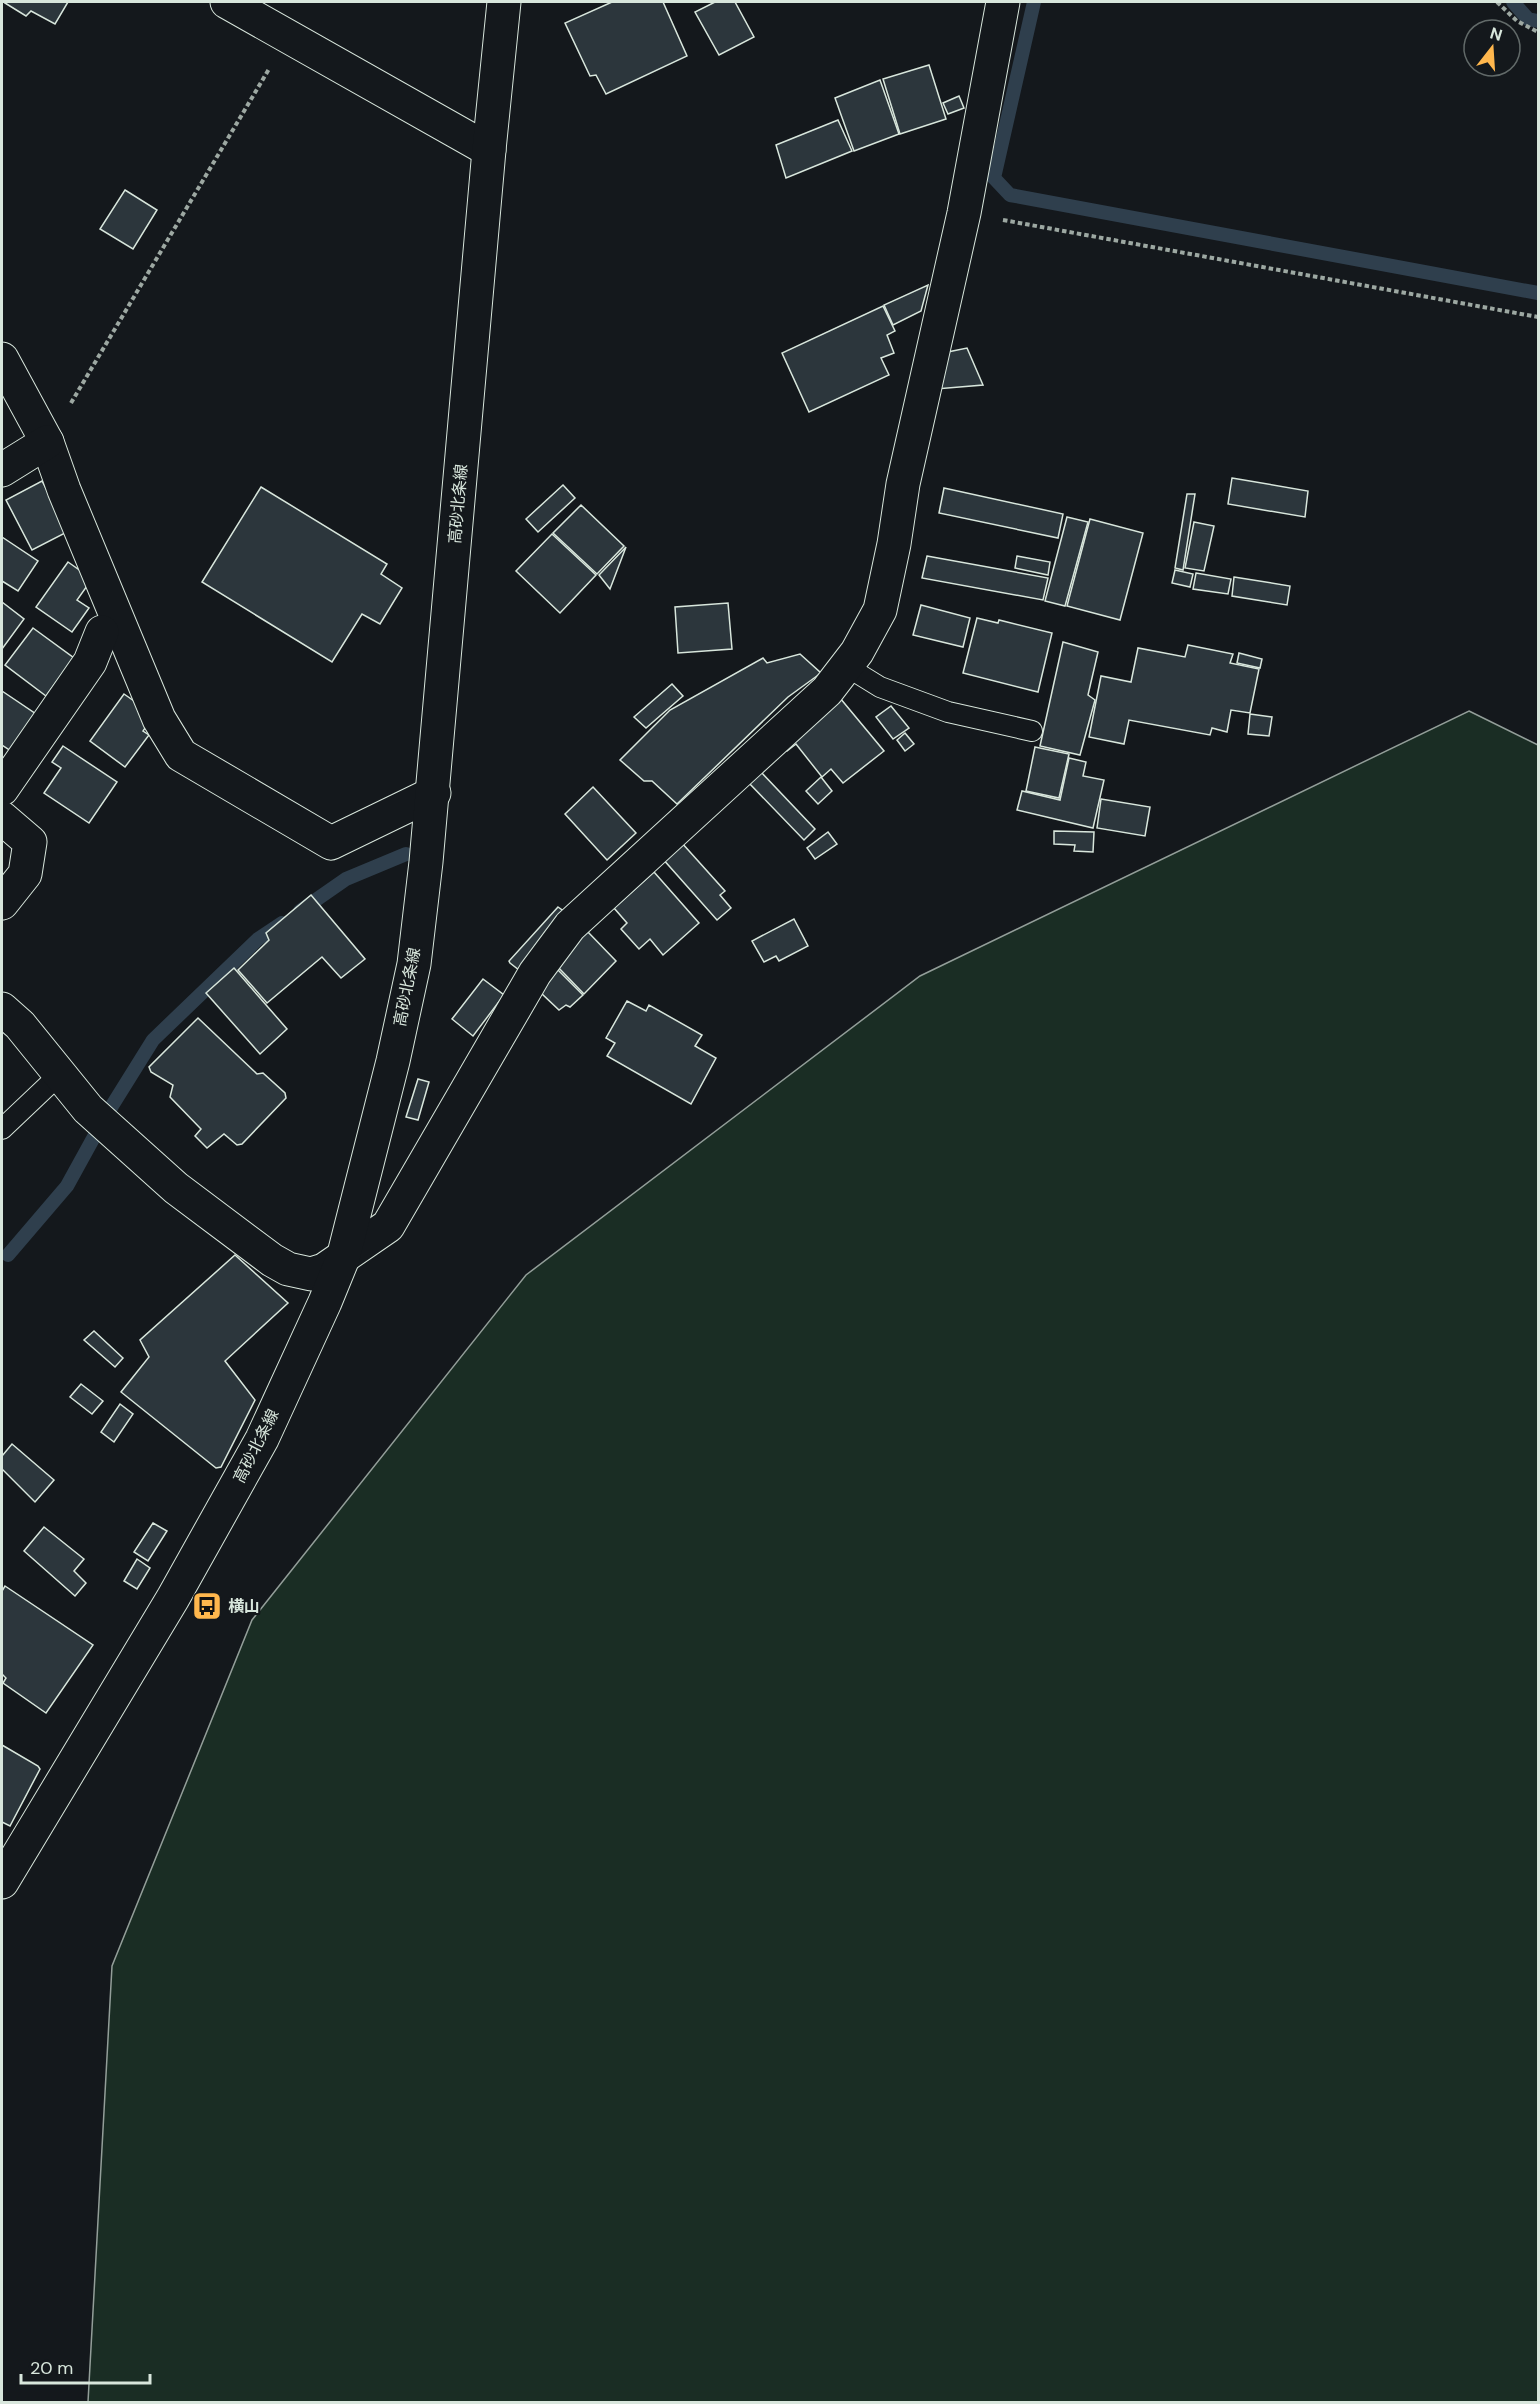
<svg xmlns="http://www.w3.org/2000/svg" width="1540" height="2404" font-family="'DM Sans','Noto Sans JP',sans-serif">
<rect width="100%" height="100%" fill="#14181c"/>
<path fill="#1a2d24" stroke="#939e99" stroke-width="1.5" d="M1469 711 1538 745V2402H88L112 1966 252 1620 526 1275 920 976Z"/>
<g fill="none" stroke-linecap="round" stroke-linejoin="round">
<g stroke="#2f3f4d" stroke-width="14">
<path d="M1034 2 994 178 1010 195 1538 293"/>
<path d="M1513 2 1528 19 1538 21"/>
<path d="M300 911 346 879 406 854"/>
<path d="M8 1255 67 1186 105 1117 153 1040 258 939 282 923"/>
</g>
</g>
<g fill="#2c363c" stroke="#d8e6dc" stroke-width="1.5">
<path d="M6 2H68L55 24 31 11 26 16 5 3Z"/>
<path d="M612 2H663L687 56 606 94 596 75 590 76 565 23Z"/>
<path d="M715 2H735L754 37 719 55 695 12Z"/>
<path d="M929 65 946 119 900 134 883 79Z"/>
<path d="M880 80 899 134 854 151 835 98Z"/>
<path d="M959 96 964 108 948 114 943 103Z"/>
<path d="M838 120 852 151 786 178 776 145Z"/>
<path d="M125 190 157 210 133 249 100 229Z"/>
<path d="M928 285 921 311 893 325 884 305Z"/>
<path d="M883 306 895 331 887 335 894 353 881 358 889 375 809 412 782 353Z"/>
<path d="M967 348 983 385 936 389 943 353Z"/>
<path d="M1232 478 1308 491 1305 517 1228 504Z"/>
<path d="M42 481 69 531 32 550 6 500Z"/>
<path d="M563 485 575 498 538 532 526 519Z"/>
<path d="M261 487 387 564 381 574 402 588 380 624 362 614 332 662 202 582Z"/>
<path d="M944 488 1063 514 1058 538 939 513Z"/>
<path d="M1187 494H1195L1183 570 1175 568Z"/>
<path d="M581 505 624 546 597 574 553 533Z"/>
<path d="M1067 517 1088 522 1065 606 1045 601Z"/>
<path d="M1090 519 1143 533 1120 620 1067 606Z"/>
<path d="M1194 522 1214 526 1204 571 1185 568Z"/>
<path d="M552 534 596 575 560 613 516 571Z"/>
<path d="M2 537 38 561 18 591 2 581Z"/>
<path d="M626 547 610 589 599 575Z"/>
<path d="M927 556 1048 578 1043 600 922 578Z"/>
<path d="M1017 556 1050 562 1048 575 1015 568Z"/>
<path d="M68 562 92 579 77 600 89 608 72 632 36 607Z"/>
<path d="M1175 570 1193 574 1190 587 1172 583Z"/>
<path d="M1196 573 1231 579 1228 594 1193 589Z"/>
<path d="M1234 577 1290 586 1287 605 1232 596Z"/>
<path d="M2 602 24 619 2 649Z"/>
<path d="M728 603 732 649 678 653 675 607Z"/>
<path d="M921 605 970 618 963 647 913 635Z"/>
<path d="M977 618 998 623 999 620 1052 633 1038 692 963 673Z"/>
<path d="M33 628 74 658 46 696 5 665Z"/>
<path d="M1063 642 1098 652 1088 695 1095 700 1080 755 1040 746Z"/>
<path d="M1188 645 1233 654 1230 663 1259 669 1250 713 1231 710 1227 732 1212 728 1210 735 1129 720 1124 744 1089 737 1101 676 1131 682 1138 648 1185 657Z"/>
<path d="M1239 653 1262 659 1260 668 1237 663Z"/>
<path d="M800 654 821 673 788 697 677 804 652 781H644L620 760 670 710 763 658 767 663Z"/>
<path d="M672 684 683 696 646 728 634 717Z"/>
<path d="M2 691 39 716 14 753 2 745Z"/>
<path d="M124 694 154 715 143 731 149 735 125 767 90 741Z"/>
<path d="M840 698 884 751 843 783 831 769 822 777 796 744 787 751 782 745Z"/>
<path d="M891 706 909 728 893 739 876 717Z"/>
<path d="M1250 714 1272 717 1269 736 1248 734Z"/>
<path d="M905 733 914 744 905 751 897 740Z"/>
<path d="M63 746 117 782 89 823 44 793 61 768 52 762Z"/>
<path d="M1035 747 1069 754 1059 798 1026 791Z"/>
<path d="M1069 758 1086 762 1083 776 1104 780 1093 828 1017 810 1022 791 1060 800Z"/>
<path d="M760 771 815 829 804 840 748 782Z"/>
<path d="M821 777 832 791 818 804 806 791Z"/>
<path d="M593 787 636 833 607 860 565 814Z"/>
<path d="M1101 799 1150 807 1145 836 1097 828Z"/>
<path d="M1054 831 1094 832 1093 852 1074 851 1075 845 1054 844Z"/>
<path d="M828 832 837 844 815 859 807 848Z"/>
<path d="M681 842 725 891 720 895 731 908 717 920 662 858Z"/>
<path d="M654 872 699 923 663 955 650 939 639 949 621 929 627 923 614 908Z"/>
<path d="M311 895 365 959 341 978 322 957 267 1003 238 970 269 940 266 933Z"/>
<path d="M558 907 565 912 519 970 510 963 509 961Z"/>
<path d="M794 919 808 946 779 961 776 956 764 962 752 941Z"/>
<path d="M587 931 616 961 584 994 554 963Z"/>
<path d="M554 966 583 995 570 1007 566 1005 559 1010 540 992Z"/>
<path d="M234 968 287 1029 260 1054 206 993Z"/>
<path d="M483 979 504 995 473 1036 452 1019Z"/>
<path d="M627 1001 646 1011 649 1005 702 1035 695 1046 716 1058 691 1104 607 1056 615 1043 606 1038Z"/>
<path d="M198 1018 257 1074 263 1073 285 1093 286 1098 242 1144 237 1145 224 1134 207 1148 195 1136 201 1129 170 1097 173 1085 151 1072 149 1067Z"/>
<path d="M418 1079 429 1082 418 1120 406 1117Z"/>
<path d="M235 1255 288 1303 225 1361 255 1400 221 1467 216 1468 121 1392 149 1357 140 1340Z"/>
<path d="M94 1331 123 1358 115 1367 84 1340Z"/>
<path d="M81 1384 103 1401 92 1414 70 1397Z"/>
<path d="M120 1404 133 1414 114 1442 101 1432Z"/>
<path d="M12 1444 54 1480 35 1502 2 1469V1456Z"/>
<path d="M153 1523 167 1531 148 1561 134 1552Z"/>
<path d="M44 1527 84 1559 74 1571 86 1583 75 1596 24 1551Z"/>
<path d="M137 1559 150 1568 137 1589 124 1581Z"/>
<path d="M5 1586 93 1645 46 1713 3 1683 6 1678 2 1674V1591Z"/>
<path d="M2 1745 38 1766 40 1769 10 1826 2 1822Z"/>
</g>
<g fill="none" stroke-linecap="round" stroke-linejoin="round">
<g stroke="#d8e6dc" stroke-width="22">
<g id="lane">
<path d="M846 666 880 687 948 712 1032 731"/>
<path d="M2 1129 60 1074"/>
</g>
</g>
<g stroke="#d8e6dc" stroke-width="35">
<g id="street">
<path d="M227 2 489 150"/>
<path d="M2 359 47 442 64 490 159 719 181 755 331 843 434 793"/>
<path d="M2 470 47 442"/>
<path d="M2 789 90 662 102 632"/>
<path d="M2 818 30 842 25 874 2 903"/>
<path d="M2 1009 20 1025 88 1109 176 1188 272 1260 288 1269 311 1274 324 1270 388 1226 535 973 570 926 827 691 857 652 880 610 894 544 903 484 964 213 1003 2"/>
</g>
</g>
<g stroke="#d8e6dc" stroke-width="35">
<path id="primary" d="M2 1882 173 1598 262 1439 325 1302 343 1258 393 1061 414 964 426 862 489 150 504 2"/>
</g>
<g stroke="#9da8a2" stroke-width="4" stroke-dasharray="4.5 3" stroke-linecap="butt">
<path d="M1497 2 1517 21 1538 32"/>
<path d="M1003 220 1538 317"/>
<path d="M71 403 269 69"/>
</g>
<use href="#lane" stroke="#14181c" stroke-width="20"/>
<use href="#street" stroke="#14181c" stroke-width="33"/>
<use href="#primary" stroke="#14181c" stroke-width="33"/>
</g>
<defs>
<g id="bus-square" transform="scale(1.5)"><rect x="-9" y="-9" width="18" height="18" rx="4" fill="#ffb74d" stroke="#14181c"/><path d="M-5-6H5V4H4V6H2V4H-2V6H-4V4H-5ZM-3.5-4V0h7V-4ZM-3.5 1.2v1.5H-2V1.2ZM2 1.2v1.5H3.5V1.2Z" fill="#111"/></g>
</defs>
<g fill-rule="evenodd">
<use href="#bus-square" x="207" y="1606"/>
</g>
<g text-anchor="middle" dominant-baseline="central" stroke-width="4.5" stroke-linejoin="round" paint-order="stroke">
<g font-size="16" fill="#d8e6dc" stroke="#14181c">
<text transform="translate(458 504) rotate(-85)">高砂北条線</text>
<text transform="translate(407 987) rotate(-79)">高砂北条線</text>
<text transform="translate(256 1446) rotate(-63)">高砂北条線</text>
</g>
<g font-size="16" font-weight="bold" fill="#d8e6dc" stroke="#14181c" text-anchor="start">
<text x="228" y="1606">横山</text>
</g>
</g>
<rect width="1540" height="2404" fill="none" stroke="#d8e6dc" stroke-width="6"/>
<g transform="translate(1492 48) rotate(17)"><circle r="28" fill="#14181c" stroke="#626a69" stroke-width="1.5"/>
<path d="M0-4.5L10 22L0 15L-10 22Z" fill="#ffb74d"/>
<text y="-9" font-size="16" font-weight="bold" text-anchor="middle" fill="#d8e6dc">N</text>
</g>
<path d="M21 2374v9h129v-9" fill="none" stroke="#d8e6dc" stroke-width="3"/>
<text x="30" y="2374" font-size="18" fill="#d8e6dc" stroke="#14181c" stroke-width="4.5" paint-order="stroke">20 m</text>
</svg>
